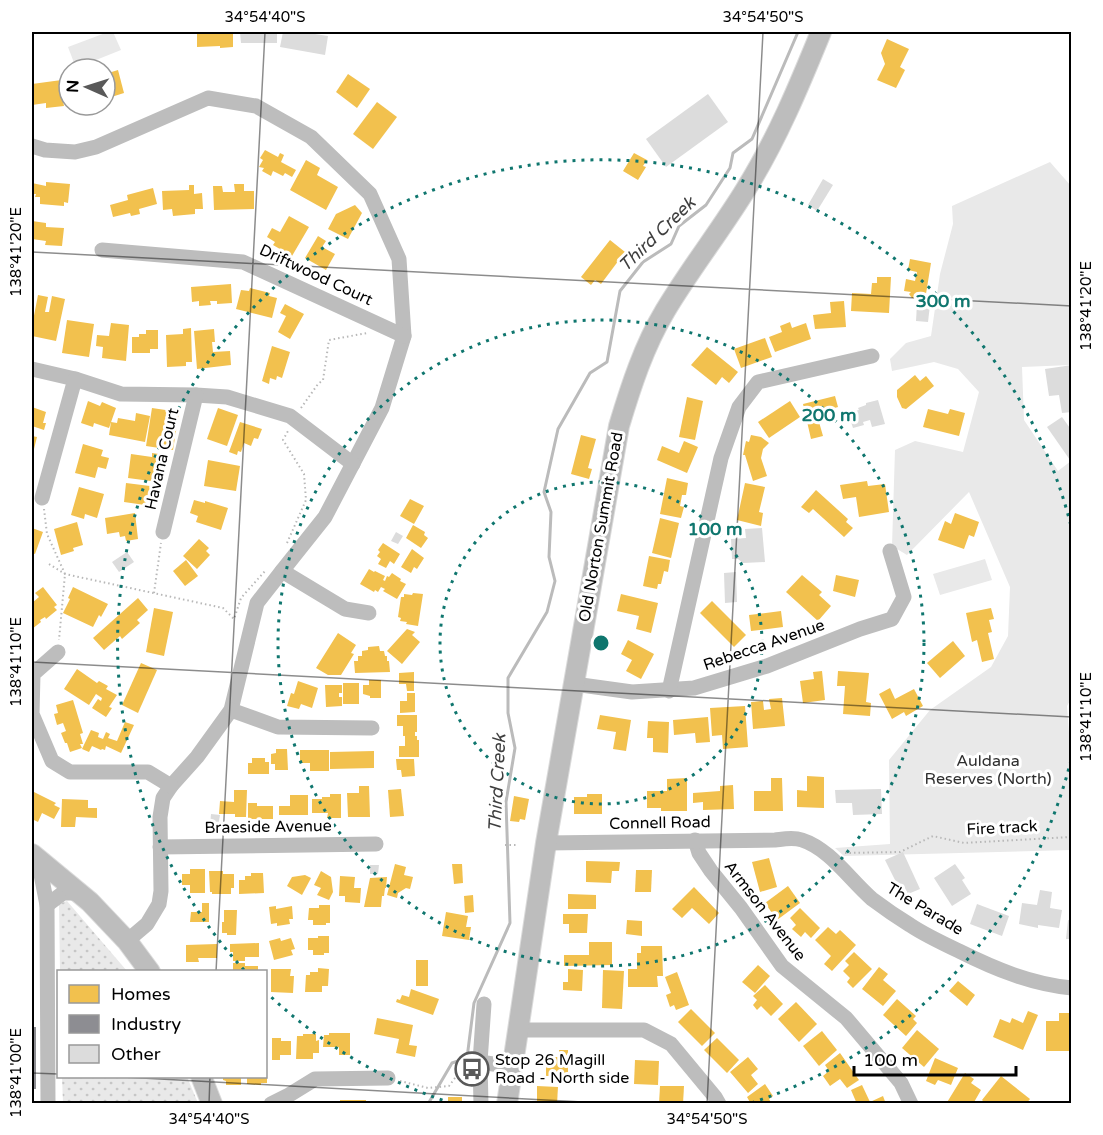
<svg xmlns="http://www.w3.org/2000/svg" width="1103" height="1135" font-family="'Varela Round',sans-serif">
<defs>
<pattern id="grass-dots" width="8" height="8" patternUnits="userSpaceOnUse" patternTransform="scale(1.5)"><rect width="8" height="8" fill="#e9e9e9"/><path d="M2 2h.1M6 6h.1" fill="none" stroke="#c6c6c6" stroke-width="1.8" stroke-linecap="round"/></pattern>
</defs>
<rect width="100%" height="100%" fill="#fff"/>
<g fill="url(#grass-dots)">
<path d="M67 901 127 971H60L59 904Z"/>
<path d="M62 1077H187L198 1103H63Z"/>
</g>
<g fill="#e9e9e9">
<path d="M108 32H113L121 50 76 68 68 47Z"/>
<path d="M1050 162 1071 186V365L1022 367 1024 420 1058 471 1071 461 1072 697 1067 706 1072 772 1071 850 844 856 835 848 890 844 889 760 930 710 991 667 1008 636 1010 587 969 492 907 555 892 546 895 450 915 441 963 452 979 392 958 369 934 362 892 371 890 359 906 343 931 336 940 274 953 224 952 206Z"/>
<path d="M985 559 992 580 940 595 933 574Z"/>
</g>
<g fill="#f2c14e">
<path d="M197 32H233V47L220 48V46L197 47Z"/>
<path d="M887 39 909 49 900 67 905 70 896 88 877 80 885 64 881 53Z"/>
<path d="M118 70 124 93 105 99V74Z"/>
<path d="M348 74 370 89 357 108 336 92Z"/>
<path d="M69 79V100L63 101 64 106 46 108V103L32 105V84Z"/>
<path d="M377 102 397 117 373 149 353 134Z"/>
<path d="M265 150 278 157 280 153 284 155 281 162 296 170 292 177 285 173 283 176 273 171 271 176 262 171 264 168 259 167 263 160 260 158Z"/>
<path d="M634 153 647 160 643 166 646 167 638 180 623 171Z"/>
<path d="M306 160 320 168 317 175 338 187 326 210 290 190Z"/>
<path d="M46 182 70 184 68 203 64 202V206L40 204V197H35L36 194H32V183L46 186Z"/>
<path d="M234 184H244V191H254V209L214 210 213 186H222L223 192H235Z"/>
<path d="M189 185H194V194L202 193 203 209H195V214L173 216 172 209 163 210 162 191 189 190Z"/>
<path d="M153 188 157 204 139 209 140 214 131 216 130 213 113 217 110 205 128 200 127 195Z"/>
<path d="M355 205 362 213 348 239 328 229 336 214Z"/>
<path d="M289 216 309 227 292 256 273 245 275 242 267 237 272 228 280 232Z"/>
<path d="M32 221 46 223V227L64 228 62 246 45 245 46 241 32 239Z"/>
<path d="M318 236 326 241 322 247 335 254 326 270 305 258Z"/>
<path d="M610 240 625 252 601 284 595 280 591 285 581 277Z"/>
<path d="M910 259 931 263 925 300 912 298 909 294 911 292 904 291 906 279 915 281 917 272 908 270Z"/>
<path d="M877 277H891L889 313 851 311 852 293 871 294 872 283H877Z"/>
<path d="M231 284 232 303 217 304V301H210L211 305 199 306V301L192 302 191 287Z"/>
<path d="M250 288 270 293 269 296 277 298 272 318 236 309 241 290 249 291Z"/>
<path d="M38 295 48 297 45 312H49L52 296 65 299 56 341 32 336 34 326H32Z"/>
<path d="M844 301 846 327 815 329 813 315 831 313 830 302Z"/>
<path d="M285 304 304 314 290 339 278 332 286 316 280 313Z"/>
<path d="M67 320 94 324 89 357 62 353Z"/>
<path d="M790 322 792 328 806 323 811 339 775 352 769 337 782 332 780 326Z"/>
<path d="M111 323 129 325 126 361 102 358 103 347 96 346 97 335 109 336Z"/>
<path d="M191 328 192 362H186V366L167 367 166 335 183 334V329Z"/>
<path d="M214 329 215 342H212L213 352 230 351 231 365 197 369 194 331Z"/>
<path d="M146 330H158V349H150V353H132V337H139V334H146Z"/>
<path d="M765 338 772 357 741 368 734 349Z"/>
<path d="M272 346 290 352 282 378 277 376 276 380 270 378 269 384 262 381Z"/>
<path d="M707 347 738 372 729 383 722 377 716 385 691 365Z"/>
<path d="M915 375 920 381 926 376 934 386 906 409 902 408 897 397V390Z"/>
<path d="M835 396 838 407 831 409 833 418 819 422 823 436 811 439 803 404Z"/>
<path d="M687 397 703 401 695 440 679 437Z"/>
<path d="M88 401 100 406 102 402 116 408 109 428 94 423 93 427 81 423Z"/>
<path d="M790 401 800 417 769 438 758 422Z"/>
<path d="M32 407 46 412 43 423H46L44 430 32 426Z"/>
<path d="M152 408 179 412 173 450 146 446Z"/>
<path d="M218 408 238 415 227 446 207 439Z"/>
<path d="M928 409 948 414 950 409 965 413 959 436 923 427Z"/>
<path d="M136 413 150 416 145 442 109 435 111 422 117 423 118 418 135 421Z"/>
<path d="M240 422 262 429 258 439 254 438 251 446 244 443 241 452 238 451 237 455 229 452Z"/>
<path d="M581 435 596 439 588 468 592 469 589 479 571 474Z"/>
<path d="M751 435 761 437 769 443 763 449 761 458 767 476 753 481 745 455H743L746 441 749 442Z"/>
<path d="M32 436 37 437 32 457Z"/>
<path d="M684 441 698 447 687 473 657 460 662 446 679 453Z"/>
<path d="M83 444 103 450 101 456 109 458 106 469 98 467 95 478 75 473Z"/>
<path d="M152 453 166 455 164 467 160 466 158 482 128 478 131 454 152 457Z"/>
<path d="M208 460 240 466 236 491 204 486Z"/>
<path d="M667 478 688 483 686 495H682L680 506 684 507 681 518 660 514Z"/>
<path d="M867 481 868 486 885 484 889 512 859 517 856 497 843 499 840 485Z"/>
<path d="M126 483 158 487 157 496 153 495 152 506 124 502Z"/>
<path d="M745 483 765 487 759 512 763 513 761 526 737 520Z"/>
<path d="M79 487 104 494 97 518 85 514 84 519 71 515Z"/>
<path d="M816 490 848 519 846 522 853 528 844 537 813 509 809 513 801 507Z"/>
<path d="M410 499 424 506 414 524 400 516Z"/>
<path d="M194 500 205 503V501L228 508 221 530 196 522 198 516 190 513Z"/>
<path d="M135 513 138 539 126 541 125 536 120 537 119 532 107 534 105 518Z"/>
<path d="M955 513 979 522 974 537 969 535 964 549 938 540 945 521 951 524Z"/>
<path d="M660 518 679 523 671 558 652 553Z"/>
<path d="M77 522 83 545 73 548 74 551 61 555 54 529Z"/>
<path d="M413 525 425 532 424 535 428 538 421 548 406 538Z"/>
<path d="M32 528 43 532 35 554 32 553Z"/>
<path d="M199 539 209 548 206 551 210 555 197 569 183 556Z"/>
<path d="M383 543 400 554 394 564 390 561 386 568 378 564 381 559 377 556 380 552 378 550Z"/>
<path d="M412 549 424 558 417 569 414 567 411 573 401 567Z"/>
<path d="M649 556 670 560 668 572 664 571 661 584H658L657 589 643 586Z"/>
<path d="M186 560 198 576 185 586 173 571Z"/>
<path d="M369 569 374 572 375 571 385 576 383 580 385 581 387 576 389 577 392 573 401 579 400 581 406 584 397 599 383 591 385 589 381 587 378 592 375 590 374 592 360 584Z"/>
<path d="M802 575 822 592 819 595 831 606 818 621 786 592Z"/>
<path d="M836 575 859 580 855 597 833 591Z"/>
<path d="M43 587 57 605 54 607 57 610 46 619 45 617 40 620 41 622 32 629V603L39 597 35 593Z"/>
<path d="M73 587 108 604 101 617 99 615 93 627 63 613 70 599 68 598Z"/>
<path d="M413 593 423 594 418 626 406 624 407 622 400 621 401 618 398 617 401 597H404V594L412 595Z"/>
<path d="M621 594 658 603 651 633 636 629 639 616 617 611Z"/>
<path d="M138 598 148 610 137 620 140 623 122 639 120 636 104 650 93 638Z"/>
<path d="M712 601 746 635 734 647 700 613Z"/>
<path d="M154 608 173 612 164 656 146 652Z"/>
<path d="M991 608 994 619 989 620 992 632 988 633 994 659 982 662 977 640 972 642 966 613Z"/>
<path d="M781 611 783 627 751 631 749 615Z"/>
<path d="M407 629 415 632 412 635 420 642 402 664 387 651Z"/>
<path d="M338 633 356 645 351 653 354 654 341 675H328L316 668Z"/>
<path d="M628 640 654 654 641 679 626 671 632 660 621 654Z"/>
<path d="M953 641 965 656 940 678 927 663Z"/>
<path d="M379 646 380 651H384L385 656H387V661H389L390 672 355 673 354 661H358V656H362V651L368 650V647Z"/>
<path d="M141 663 157 670 138 713 122 705Z"/>
<path d="M77 669 97 683 99 681 108 686 106 689 117 695 109 707 112 708 106 717 92 708 98 699 101 701 102 698 96 694 89 705 64 689Z"/>
<path d="M822 671 825 700 803 703 800 681 814 679 813 672Z"/>
<path d="M838 671 869 673 866 702 871 703 870 716 843 714 845 686H837Z"/>
<path d="M414 672V691H407L406 684H399V673Z"/>
<path d="M369 680H381V698H370V696L363 694V685H369Z"/>
<path d="M298 681 318 688 312 708 301 704 299 709 287 706 291 693 294 694Z"/>
<rect x="343" y="683" width="16" height="21"/>
<path d="M325 685H342V693H339V697H342V706L326 707Z"/>
<path d="M890 688 895 699 914 689 923 706 906 716 904 712 892 719 879 694Z"/>
<path d="M407 693H415V712L400 713V701H407Z"/>
<path d="M782 698 785 726 753 729 751 702 763 701 764 710 771 709 769 699Z"/>
<path d="M73 700 83 733 80 734 83 744H80L82 748 70 752 67 743H65L61 733 66 731 63 723 57 725 54 714 58 713 56 705Z"/>
<path d="M745 706 748 747 723 749 722 735 712 736 710 708Z"/>
<path d="M397 715H417V732H415V736H417V740H419V757H399V746H405V736H403V726H397Z"/>
<path d="M600 715 631 720 626 751 613 749 616 732 597 729Z"/>
<path d="M708 717 710 742 696 743 695 733 674 735 673 720Z"/>
<path d="M648 721 669 722 668 753 653 752V738H647Z"/>
<path d="M125 722 134 725 121 753 106 746 105 750 102 749 101 750 92 746 89 752 82 749 91 730 99 733 98 737 103 739 106 732 110 734 108 738 117 741Z"/>
<path d="M276 749H287L288 770H275V764H271V754L276 753Z"/>
<path d="M300 750H329V771H310V763H300Z"/>
<path d="M374 751V768L330 769V752Z"/>
<path d="M252 758H265V762H269V774H248V763H252Z"/>
<path d="M396 759H414L415 776 402 777 401 770H397Z"/>
<path d="M807 776 824 777V808L797 807V790L807 791Z"/>
<path d="M687 778V811H661V808H647V791H667V779Z"/>
<path d="M771 778H782L783 811H754V791H771Z"/>
<path d="M733 785 734 809 703 810V802L693 803V793L720 791V786Z"/>
<path d="M359 786H369L370 817H348L347 793H359Z"/>
<path d="M401 789 404 816 390 817 388 790Z"/>
<path d="M234 790H247L246 817H235V814H219L220 801 234 802Z"/>
<path d="M32 791 56 803 54 805 60 808 54 819 42 813 38 822 32 819Z"/>
<path d="M330 794H341V818H327L328 813H312V799H322V797H330Z"/>
<path d="M587 794H602V814H574V797H587Z"/>
<path d="M290 795H308V815H279V806H290Z"/>
<path d="M514 796 529 799 525 820 520 819 519 822 510 821Z"/>
<path d="M62 799 88 800V808H97V818L76 817 75 827H61Z"/>
<path d="M248 803H257V806H273V819H248Z"/>
<path d="M769 858 777 887 760 892 752 862Z"/>
<path d="M586 861 620 862 619 871H612L611 883 586 882Z"/>
<path d="M395 864 406 867 404 875 413 877 410 889 406 888 398 893 397 898 387 895Z"/>
<path d="M452 864H462L463 883 454 884Z"/>
<path d="M190 869H205V893H190V885H182V874H190Z"/>
<path d="M636 870H652L651 892H635Z"/>
<path d="M209 871H223V874H234V888H231V894H212V892H210Z"/>
<path d="M321 871 331 877 333 892 329 900 317 895 321 888 314 885Z"/>
<path d="M251 873H263L264 893 239 894V880H245V876H251Z"/>
<path d="M305 875 311 878 302 895 287 886 292 877Z"/>
<path d="M340 876 355 877 354 888H361L360 903 345 902V896H339Z"/>
<path d="M387 877 386 888H385L384 896H382L381 907H364L370 878Z"/>
<path d="M788 886 800 903 777 920 765 903Z"/>
<path d="M694 887 719 913 709 924 692 908 682 918 672 909Z"/>
<path d="M568 894 596 895V909H568Z"/>
<path d="M473 895 474 912 465 913 464 896Z"/>
<path d="M202 903H209V922H190L191 912H202Z"/>
<path d="M319 905H330V923H326V925H313V920H308L309 908H319Z"/>
<path d="M276 906V909L292 906 293 919H289L290 924 277 926V923L271 924 269 907Z"/>
<path d="M800 908 820 928 811 938 805 932 801 937 792 929 796 925 790 918Z"/>
<path d="M224 910H237L236 935H227V933H222V922H224Z"/>
<path d="M446 912 468 916 466 927H471L469 940 442 936Z"/>
<path d="M563 914H588L587 933H569V924H563Z"/>
<path d="M627 920 642 921V936L626 934Z"/>
<path d="M828 927 836 934 840 930 856 945 832 971 824 964 831 956 815 940Z"/>
<path d="M318 936H329V953H324V955H313V950H308V938H318Z"/>
<path d="M280 938 281 941 291 938 295 949 291 950 293 955 274 960 269 941Z"/>
<path d="M589 942H612V965L564 966V955H589Z"/>
<path d="M259 943V957H245V961H233V952H230V944Z"/>
<path d="M217 944V958H198L199 962H186V945Z"/>
<path d="M641 946H662L663 976H657L658 987H628V969H637V953H641Z"/>
<path d="M854 952 872 969 853 988 847 982 850 978 843 971 849 965 845 961Z"/>
<rect x="416" y="960" width="12" height="26"/>
<path d="M233 963H245V966H258V972H233Z"/>
<path d="M758 965 770 976 755 993 742 982Z"/>
<path d="M879 967 888 974 883 980 896 991 883 1006 862 989Z"/>
<path d="M318 968 329 969 328 986H322V992H305L306 975H310V972H318Z"/>
<path d="M271 969H291L290 976H294L293 993 271 992Z"/>
<path d="M568 969 583 970 582 991 563 990V982H568Z"/>
<path d="M603 970 624 971 622 1009 602 1008Z"/>
<path d="M677 972 689 1005 676 1010 674 1005 670 1007 666 995 671 993 665 977Z"/>
<path d="M958 981 975 995 967 1006 949 991Z"/>
<path d="M765 985 783 1004 771 1016 761 1006 757 1010 753 1005 757 1000 753 996Z"/>
<path d="M411 989 439 999 433 1015 396 1002 397 999 400 1000 402 995 409 997Z"/>
<path d="M897 999 916 1016 913 1019 917 1023 906 1036 883 1015Z"/>
<path d="M796 1002 817 1024 799 1042 778 1019Z"/>
<path d="M691 1009 715 1033 702 1046 678 1022Z"/>
<path d="M1028 1011 1038 1015 1023 1050 993 1037 1000 1019 1010 1023 1012 1018 1023 1023Z"/>
<path d="M1059 1013H1071V1051H1046V1021H1059Z"/>
<path d="M377 1018 413 1025 409 1045 417 1046 415 1057 396 1053 399 1039 374 1034Z"/>
<path d="M917 1030 939 1049 924 1067 902 1048Z"/>
<path d="M822 1031 837 1050 819 1066 803 1046Z"/>
<path d="M329 1033H350V1055H339V1047H323L324 1035H329Z"/>
<path d="M303 1034H316V1041L319 1040V1053H313V1059H296L297 1036H303Z"/>
<path d="M272 1038H281V1041H291V1055H280V1060H272Z"/>
<path d="M717 1038 739 1060 727 1073 704 1050Z"/>
<path d="M559 1050H568V1076H546V1057H559Z"/>
<path d="M840 1053 859 1080 847 1088 840 1079 830 1086 823 1076 829 1071 825 1065Z"/>
<path d="M748 1057 758 1069 751 1075 758 1084 748 1093 730 1072Z"/>
<path d="M935 1058 958 1068 951 1085 938 1080 935 1085 926 1081Z"/>
<path d="M635 1060 659 1061 658 1085 634 1084Z"/>
<path d="M965 1073 974 1079 971 1083 981 1090 973 1104H962L958 1101 956 1104H946Z"/>
<path d="M1001 1076 1030 1099 1026 1104H986L982 1100Z"/>
<path d="M223 1077H241V1085H226V1081L223 1080Z"/>
<path d="M247 1077H267V1083H261V1085L247 1084Z"/>
<path d="M765 1084 773 1096 769 1099 772 1104H751L747 1097Z"/>
<path d="M862 1085 870 1102 883 1096 886 1104H857L851 1090Z"/>
<path d="M537 1086 558 1087 557 1104H537Z"/>
<path d="M660 1086H684L683 1104H659Z"/>
<rect x="448" y="1097" width="14" height="7"/>
<rect x="340" y="1100" width="26" height="4"/>
</g>
<rect fill="#8d8d92" x="32" y="1027" width="4" height="62"/>
<g fill="none" stroke-linecap="round" stroke-linejoin="round">
<path stroke="#bbb" stroke-width="3" d="M428 1104 452 1063 467 1058 474 1003 510 923 506 802 515 748 508 713V678L547 612 555 581 549 557 551 512 544 492 558 429 590 373 607 362 620 291 643 262 671 244 679 226 706 205 730 168 733 153 752 139 798 32"/>
</g>
<g fill="#dcdcdc">
<path d="M240 32H277V43H241Z"/>
<path d="M283 32H302L328 36 325 55 280 47Z"/>
<path d="M708 94 728 122 666 167 646 139Z"/>
<path d="M823 179 833 185 817 211 808 205Z"/>
<path d="M917 304 930 305 928 322 916 321Z"/>
<path d="M1072 365V412L1062 413 1059 395 1049 396 1045 369Z"/>
<path d="M878 400 885 424 872 427 870 420 863 422 864 425 853 428 848 413 859 410 858 408 866 405V403Z"/>
<path d="M1062 417 1072 431V459L1070 460 1047 427Z"/>
<path d="M762 528 765 562 743 563 738 559H732L731 539 746 538 745 529Z"/>
<path d="M396 532 403 536 398 544 391 541Z"/>
<path d="M127 552 134 562 119 572 112 562Z"/>
<path d="M736 572 737 602 725 603 724 573Z"/>
<path d="M881 789 882 814 853 815 852 803H836L835 790Z"/>
<path d="M211 814 220 815 218 827 210 826Z"/>
<path d="M903 852 920 889 908 894 904 886 899 888 885 860Z"/>
<path d="M955 864 965 878 962 880 971 894 952 906 934 878Z"/>
<path d="M370 865H379L378 874H370Z"/>
<path d="M1040 890 1052 892 1050 908 1062 910 1059 928 1038 925V928L1019 924 1022 903 1037 905Z"/>
<path d="M977 904 1009 916 1002 936 970 924Z"/>
<path d="M1068 920 1072 921V939H1066Z"/>
</g>
<g fill="none" stroke-linecap="round" stroke-linejoin="round">
<g stroke="#dbdbdb" stroke-width="22">
<g id="major">
<path d="M32 854 90 902 127 941 150 972"/>
<path d="M201 1076 212 1104"/>
<path d="M507 1104 546 843 619 426C631 386 644 346 665 311 690 269 721 230 746 189 777 139 799 86 821 32"/>
</g>
</g>
<g stroke="#b8b8b8" stroke-width="2" stroke-dasharray="1.5 3" stroke-linecap="butt">
<path d="M301 408 318 384 323 380 329 340 367 333"/>
<path d="M44 509 47 534 65 574 59 640"/>
<path d="M287 543 306 500 304 474 283 440 288 431"/>
<path d="M49 564 65 574 223 608 234 619 241 598 265 571"/>
<path d="M154 593 161 543"/>
<path d="M505 845H517"/>
<path d="M845 853 900 852 933 836 964 843 1072 837"/>
<path d="M400 1081 428 1088 449 1086 458 1074H469"/>
</g>
<g stroke="#bdbdbd" stroke-width="15">
<path d="M32 146 45 150 75 152 96 147 208 98 256 106 311 137 370 194 399 259 404 336 382 408 325 517 282 571 257 603 231 710 197 757 171 786 163 798 160 817 161 891 159 904 147 924 127 941"/>
<path d="M102 250 243 262 404 336"/>
<path d="M32 369 75 379 121 394 196 395 227 397 290 416 353 464"/>
<path d="M42 498 75 379"/>
<path d="M163 532 196 395"/>
<path d="M282 571 345 609 369 613"/>
<path d="M58 652 33 674 32 714 52 761 70 772H148L171 786"/>
<path d="M574 684 632 692 694 688 767 666 860 629 892 619 904 597 890 551"/>
<path d="M669 691 721 458 739 407 758 382 872 356"/>
<path d="M231 710 278 727 372 728"/>
<path d="M695 840 699 853 711 871 741 908 782 966 846 1018 901 1083 911 1104"/>
<path d="M546 843 775 840C784 839 793 837 802 840 830 849 850 880 872 899 884 908 897 917 910 925 925 935 942 943 959 951 995 969 1031 984 1072 988"/>
<path d="M160 847 376 844"/>
<path d="M38 859 47 905 48 1104"/>
<path d="M47 905 63 893H79"/>
<path d="M518 1030H644L671 1044 715 1097 719 1104"/>
<path d="M480 1062 512 1067"/>
<path d="M271 1104 289 1095 315 1079 388 1078"/>
<path d="M481 1104 480 1062 484 1004"/>
</g>
<use href="#major" stroke="#bdbdbd" stroke-width="20"/>
</g>
<path fill="none" stroke="#000" stroke-width="1.5" stroke-opacity="0.45" d="M32 252 1072 306M32 662 1072 717M216 972 265 32M32 1073 58 1074M105 1076 620 1104M209 1104 210 1076M707 1104 763 32"/>
<g fill="none" stroke="#0f766e" stroke-width="3" stroke-dasharray="3 6">
<circle cx="601" cy="643" r="161"/>
<circle cx="601" cy="643" r="323"/>
<path d="M1071 760A484 484 0 0 1 751 1103M451 1103A484 484 0 0 1 268 994M244 970A484 484 0 1 1 1071 526"/>
</g>
<defs>
<g id="bus-ring" transform="scale(1.725)"><circle r="9.5" fill="#fff" stroke="#595959" stroke-width="1.5"/><path d="M-5-6H5V4H4V6H2V4H-2V6H-4V4H-5ZM-3.5-4V0h7V-4ZM-3.5 1.2v1.5H-2V1.2ZM2 1.2v1.5H3.5V1.2Z" fill="#595959"/></g>
</defs>
<g fill-rule="evenodd">
<use href="#bus-ring" x="472" y="1069"/>
</g>
<g text-anchor="middle" dominant-baseline="central" stroke-width="6" stroke-linejoin="round" paint-order="stroke">
<g font-size="16" fill="#000" stroke="#fff">
<text transform="translate(316 275) rotate(25)">Driftwood Court</text>
<text transform="translate(162 459) rotate(-77)">Havana Court</text>
<text transform="translate(601 527) rotate(-80)">Old Norton Summit Road</text>
<text transform="translate(764 645) rotate(-19)">Rebecca Avenue</text>
<text transform="translate(660 823) rotate(-1)">Connell Road</text>
<text transform="translate(268 827) rotate(-1)">Braeside Avenue</text>
<text transform="translate(1002 828) rotate(-3)">Fire track</text>
<text transform="translate(925 909) rotate(31)">The Parade</text>
<text transform="translate(765 911) rotate(52)">Armson Avenue</text>
</g>
<g font-size="16" fill="#2e2e2e" stroke="#fff">
<text x="988" y="761">Auldana<tspan x="988" dy="18">Reserves (North)</tspan></text>
</g>
<g font-size="16" fill="#000" stroke="#fff" text-anchor="start">
<text x="495" y="1060">Stop 26 Magill<tspan x="495" dy="18">Road - North side</tspan></text>
</g>
<g font-size="18" font-style="italic" fill="#3f3f3f" stroke="#fff">
<text transform="translate(657 234) rotate(-44)">Third Creek</text>
<text transform="translate(497 783) rotate(-87)">Third Creek</text>
</g>
</g>
<circle cx="601" cy="643" r="9" fill="#0f766e" stroke="#fff" stroke-width="3"/>
<g font-size="18" text-anchor="middle" font-weight="bold" fill="#0f766e" stroke="#fff" stroke-width="6" stroke-linejoin="round" paint-order="stroke">
<text x="943" y="307">300 m</text>
<text x="829" y="421">200 m</text>
<text x="715" y="535">100 m</text>
</g>
<rect width="1103" height="1135" fill="none" stroke="#ffffff" stroke-width="66"/>
<rect x="57" y="970" width="210" height="108" fill="#ffffff" stroke="#999999" stroke-width="1.5"/>
<rect x="69" y="985" width="30" height="18" fill="#f2c14e" stroke="#999999" stroke-width="1.5"/>
<text x="111" y="1000" font-size="18" fill="#000000">Homes</text>
<rect x="69" y="1015" width="30" height="18" fill="#8d8d92" stroke="#999999" stroke-width="1.5"/>
<text x="111" y="1030" font-size="18" fill="#000000">Industry</text>
<rect x="69" y="1045" width="30" height="18" fill="#dcdcdc" stroke="#999999" stroke-width="1.5"/>
<text x="111" y="1060" font-size="18" fill="#000000">Other</text>
<g transform="translate(87 87) rotate(273)"><circle r="28" fill="#ffffff" stroke="#999999" stroke-width="1.5"/>
<path d="M0-4.5L10 22L0 15L-10 22Z" fill="#595959"/>
<text y="-9" font-size="16" font-weight="bold" text-anchor="middle" fill="#000000">N</text>
</g>
<path d="M854 1066v9h162v-9" fill="none" stroke="#000000" stroke-width="3"/>
<text x="863" y="1066" font-size="18" fill="#000000" stroke="#ffffff" stroke-width="4.5" paint-order="stroke">100 m</text>
<rect x="33" y="33" width="1037" height="1069" fill="none" stroke="#000" stroke-width="2"/>
<g font-size="15" text-anchor="middle" fill="#000">
<text x="265" y="22">34°54'40"S</text>
<text x="763" y="22">34°54'50"S</text>
<text transform="translate(16 252) rotate(-90)" y="5">138°41'20"E</text>
<text transform="translate(1086 306) rotate(-90)" y="5">138°41'20"E</text>
<text transform="translate(16 662) rotate(-90)" y="5">138°41'10"E</text>
<text transform="translate(1086 717) rotate(-90)" y="5">138°41'10"E</text>
<text transform="translate(16 1073) rotate(-90)" y="5">138°41'00"E</text>
<text x="209" y="1124">34°54'40"S</text>
<text x="707" y="1124">34°54'50"S</text>
</g>
</svg>
